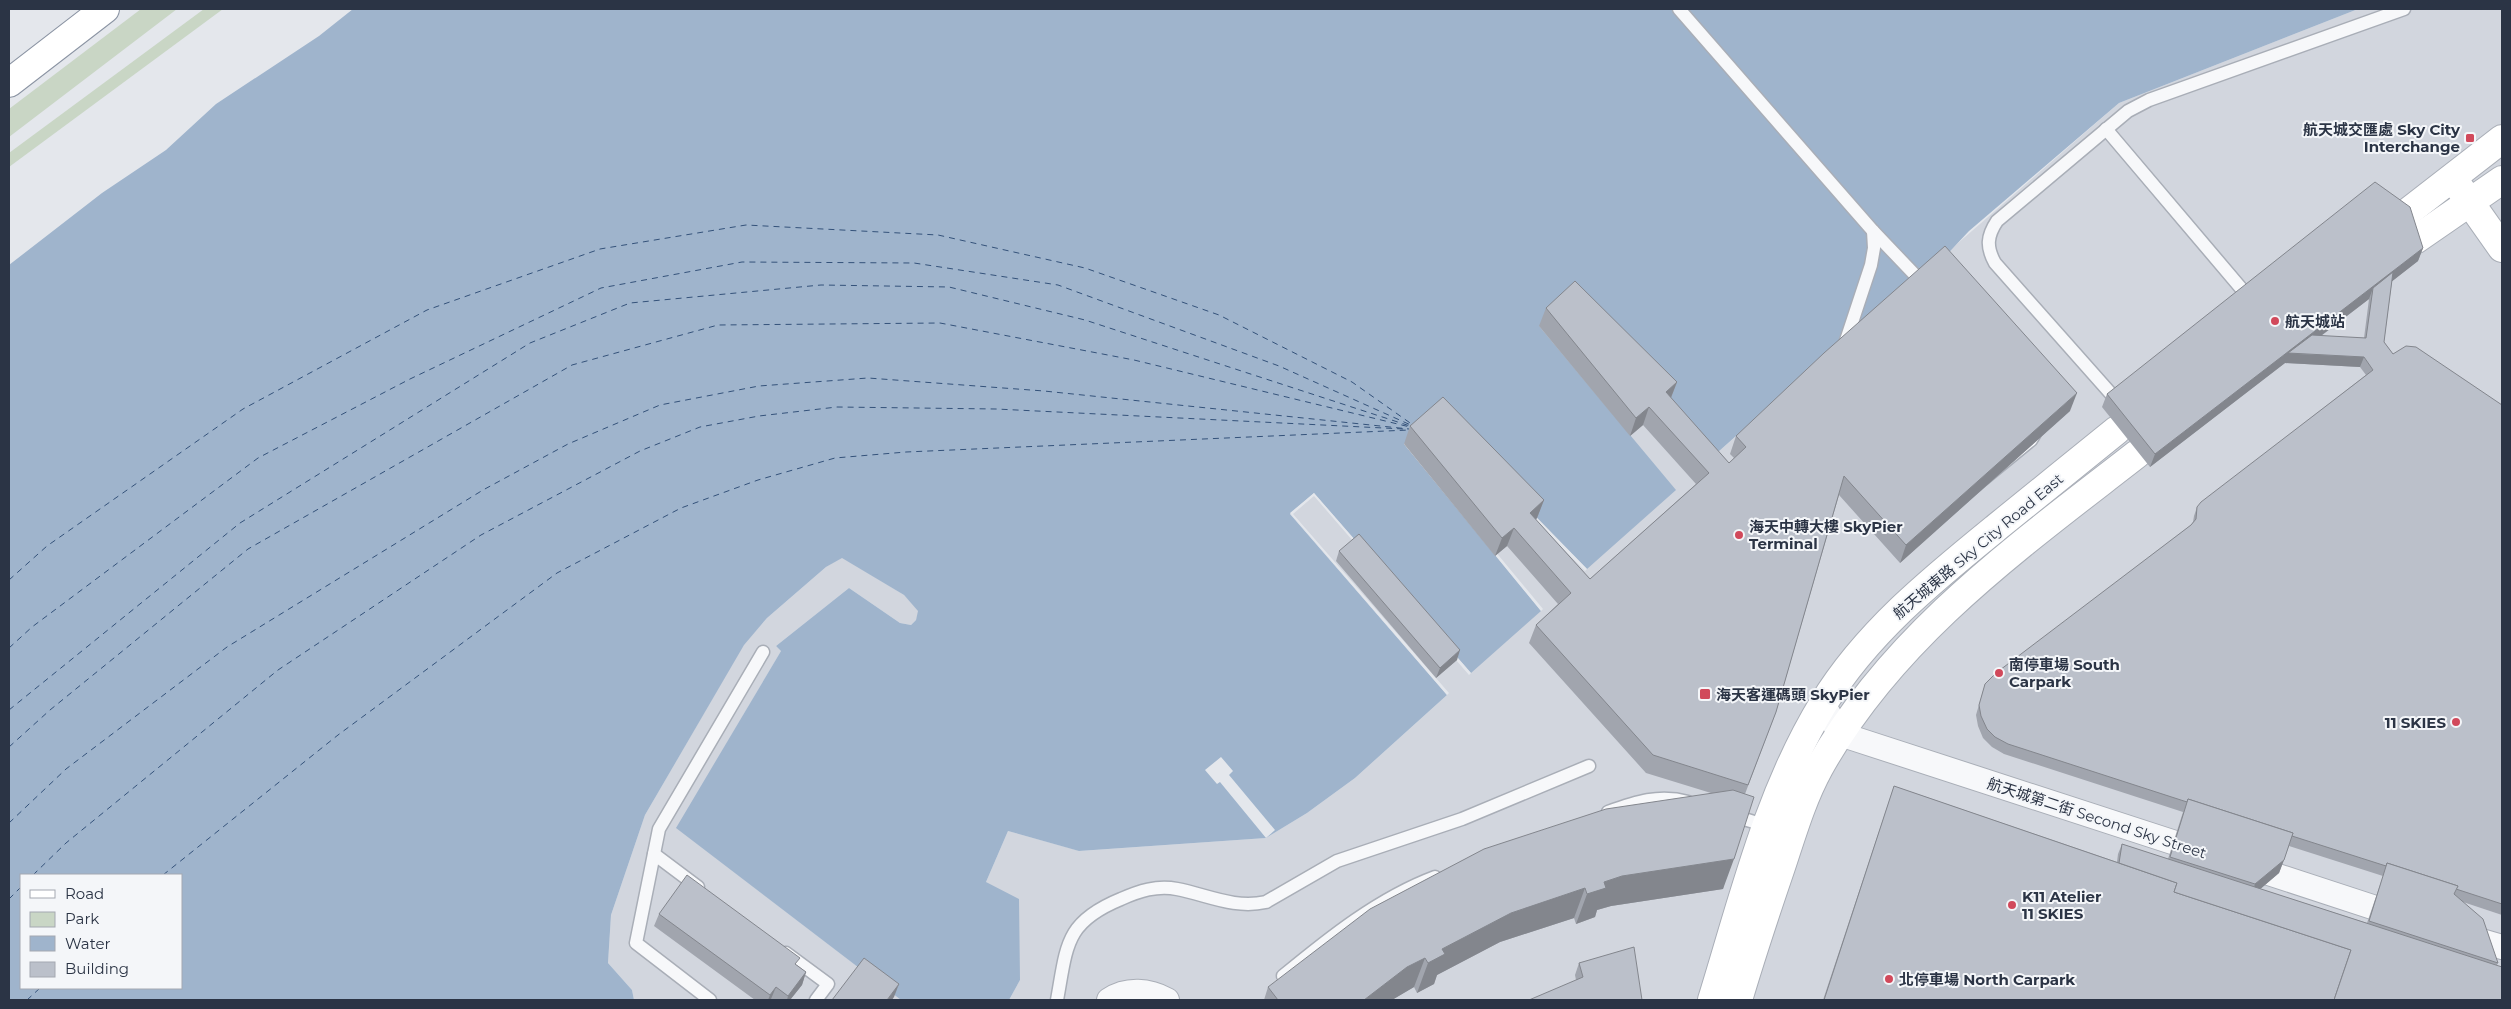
<svg xmlns="http://www.w3.org/2000/svg" width="2511" height="1009" font-family="Montserrat,'Noto Sans TC',sans-serif">
<rect width="100%" height="100%" fill="#e4e7ec"/>
<g fill="#d2d6de">
<path d="M2358 9H2502V1000H1009L1020 980 986 882 1008 831 1080 851 1266 838 1307 813 1355 778 1447 695 1290 513 1314 493 1495 556 1539 326 1718 452 2119 103Z"/>
<path d="M842 557 904 595 919 611 916 620 911 625 900 623 849 588 776 646 781 651 677 828 901 1000H634L632 990 608 963 611 915 645 815 744 644 767 618 826 567Z"/>
</g>
<g fill="#c9d6c5">
<path d="M141 9H177L9 137V109Z"/>
<path d="M204 9H223L9 167V153Z"/>
</g>
<path fill="#9fb4cc" fill-rule="evenodd" d="M353 9H2358L2119 103 1969 231 1938 264 1844 340 1718 452 1539 326 1676 490 1587 569 1437 415 1404 444 1541 611 1471 673 1314 493 1290 514 1447 695 1355 778 1307 813 1266 838 1079 851 1008 831 986 882 1019 899 1020 980 1009 1000H901L676 828 781 651 776 646 849 588 900 623 911 625 916 620 918 611 904 595 842 558 826 567 767 618 744 645 645 815 611 915 608 963 632 990 634 1000H9V265L102 193 166 150 216 104 319 36ZM21 875H181V988H21Z"/>
<g fill="#e4e7ec">
<path d="M1436 415 1587 569 1585 571 1436 419 1407 445 1543 609 1541 611 1404 444Z"/>
<path d="M1314 493 1471 673 1469 675 1314 496 1293 514 1449 693 1447 695 1290 513Z"/>
<path d="M1221 757 1233 771 1229 775 1275 830 1266 838 1220 782 1217 784 1205 770Z"/>
</g>
<g fill="none" stroke-linecap="round" stroke-linejoin="round">
<g stroke="#34527a" stroke-width="1" stroke-dasharray="6 5" stroke-linecap="butt">
<path d="M9 580 47 546 243 409 427 310 600 249 746 225 938 235 1085 268 1219 315 1352 382 1413 425"/>
<path d="M9 648 32 627 258 458 410 379 601 288 742 262 914 263 1058 285 1279 366 1413 426"/>
<path d="M9 710 240 523 530 343 630 303 821 285 949 287 1085 320 1410 426"/>
<path d="M9 747 50 710 248 549 572 365 718 325 940 323 1134 360 1410 427"/>
<path d="M9 823 66 769 227 647 483 490 568 444 660 405 759 386 868 378 1044 391 1409 429"/>
<path d="M33 875 66 843 278 670 481 535 640 451 700 427 759 416 837 407 996 409 1404 429"/>
<path d="M163 875 338 735 557 573 681 508 758 480 835 458 906 452 1409 430"/>
<path d="M9 899 21 887"/>
<path d="M27 1000 40 988"/>
</g>
<g stroke="#a9aeb7" stroke-width="15">
<g id="lane">
<path d="M1679 9 1873 231"/>
<path d="M2106 129 2251 300"/>
<path d="M1873 231 2041 407C2043 420 2038 429 2031 440L1932 521 1920 523 1909 519 1823 429 1820 419 1871 265 1874 248Z"/>
<path d="M2120 404 1995 263C1986 247 1987 236 1997 221L2128 111 2149 100 2404 9"/>
<path d="M1608 812C1636 802 1659 794 1688 802"/>
<path d="M1731 815 1767 826"/>
<path d="M654 854 698 887"/>
<path d="M786 953 828 984 816 1000"/>
<path d="M1283 976C1329 938 1379 898 1435 877"/>
<path d="M710 1000 636 943 659 829 763 652"/>
<path d="M1057 1000C1067 945 1065 922 1121 899 1139 891 1157 885 1177 889 1208 895 1234 909 1266 902L1337 861 1462 819 1589 766"/>
</g>
</g>
<g stroke="#a9aeb7" stroke-width="26">
<g id="street">
<path d="M1823 704 1840 734 2203 852"/>
<path d="M2244 865 2403 917"/>
<path d="M2461 935 2502 947"/>
<path d="M1109 1000C1127 988 1149 990 1167 1000"/>
</g>
</g>
<g stroke="#a9aeb7" stroke-width="30">
<g id="secondary">
<path d="M2459 187 2502 248"/>
<path d="M2404 215 2502 139"/>
<path d="M2415 240 2502 180"/>
<path d="M1712 1000C1743 900 1768 794 1823 704 1866 633 1933 579 1997 527 2037 495 2077 462 2117 430"/>
<path d="M1738 1000C1751 956 1766 911 1781 867 1792 834 1802 799 1819 768 1893 635 2019 546 2137 454"/>
</g>
</g>
<g stroke="#8b94a3" stroke-width="30">
<path id="highway" d="M9 83 105 9"/>
</g>
<use href="#lane" stroke="#f7f8fa" stroke-width="12"/>
<use href="#street" stroke="#f7f8fa" stroke-width="24"/>
<use href="#secondary" stroke="#fff" stroke-width="28"/>
<use href="#highway" stroke="#fff" stroke-width="28"/>
</g>
<g fill="#a1a5ae" fill-rule="evenodd">
<path d="M2423 248 2418 261 2392 281 2384 342 2393 354 2502 405V915L2463 902 2498 963 2497 965 2502 1000H1823L1894 786 2117 862 2118 854 2122 844 2168 859 2183 812 2004 754 1992 747 1983 738 1978 726 1976 715 1985 684 2191 525 2193 522 2194 516 2197 507 2366 375 2360 367 2285 363 2150 467 2102 407 2107 394ZM2369 299 2364 338 2321 336ZM2289 846 2383 876 2367 923 2260 889 2279 873Z"/>
<path d="M1546 308 1677 382 1671 398 1729 463 1734 458 1730 454 1736 436 2070 411 1900 563 1839 495 1776 712 1745 794 1723 889 1611 906 1597 910 1595 917 1576 924 1574 918 1500 942 1437 975 1434 984 1417 993 1414 987 1397 997 1392 1000H1264L1268 987 1711 793 1646 773 1529 643 1536 625 1558 604 1507 546 1495 556 1404 444 1410 426 1544 500 1537 518 1536 520 1590 579 1696 484 1643 425 1630 436 1539 326Z"/>
<path d="M1339 551 1457 660 1436 678 1336 561Z"/>
<path d="M659 914 797 965 806 972 802 985 790 1000H773L771 999V1000H755L654 926Z"/>
<path d="M1579 963 1642 1000 1576 980 1575 975Z"/>
</g>
<g fill="#83868d">
<path d="M2423 248 2418 261 2372 297 2373 288 2369 299 2297 354 2364 357 2360 367 2285 363 2150 467 2155 454Z"/>
<path d="M1677 382 1670 400 1666 392Z"/>
<path d="M2077 393 2070 411 1900 563 1906 545Z"/>
<path d="M1649 407 1643 425 1630 436 1636 418Z"/>
<path d="M1544 500 1537 518 1523 531 1530 513Z"/>
<path d="M1514 528 1507 546 1495 556 1502 538Z"/>
<path d="M1460 650 1457 660 1436 678 1440 668Z"/>
<path d="M1734 859 1723 889 1611 906 1597 910 1595 917 1576 924 1587 894 1604 882 1622 876Z"/>
<path d="M2284 860 2279 873 2251 897 2255 884Z"/>
<path d="M1585 888 1574 918 1500 942 1437 975 1434 984 1417 993 1428 963 1442 949 1511 913Z"/>
<path d="M1425 958 1414 987 1397 997 1392 1000H1364L1407 967Z"/>
<path d="M806 972 802 985 790 1000H787L788 996Z"/>
<path d="M899 984 894 997 892 1000H887Z"/>
<path d="M776 987 771 999V1000H768L770 995Z"/>
</g>
<g fill="#bbc0ca" stroke="#83868d">
<path d="M2375 182 2410 207 2423 248 2155 454 2107 394Z"/>
<path d="M1945 246 2077 393 1906 545 1844 476 1776 712 1748 785 1653 755 1536 625 1571 593 1514 528 1502 538 1410 426 1443 397 1544 500 1530 513 1590 579 1709 473 1649 407 1636 418 1546 308 1575 281 1677 382 1666 392 1729 463 1746 447 1736 436 1824 353Z"/>
<path d="M2393 272 2384 342 2393 354 2406 346 2416 347 2502 405V904L2456 889 2458 886 2387 863 2386 866 2292 836 2293 833 2188 799 2187 802 2008 744 1995 737 1987 729 1981 716 1979 705 1985 684 1996 673 2191 525 2196 519 2197 507 2201 502 2373 370 2364 357 2288 353 2312 335 2366 338 2373 288Z"/>
<path d="M1359 534 1460 650 1440 668 1339 551Z"/>
<path d="M1894 786 2177 883 2174 892 2351 950 2334 1000H1824Z"/>
<path d="M1733 790 1754 797 1734 859 1622 876 1604 882 1606 888 1587 894 1585 888 1511 913 1442 949 1445 954 1428 963 1425 958 1407 967 1364 1000H1278L1268 987 1370 909 1484 849 1606 809Z"/>
<path d="M2188 799 2293 833 2284 860 2255 884 2170 857Z"/>
<path d="M2122 844 2502 967V1000H2334L2351 950 2174 892 2177 883 2119 863Z"/>
<path d="M2387 863 2458 886 2454 894 2483 919 2498 963 2369 921Z"/>
<path d="M687 875 800 958 795 964 806 972 788 996 776 987 770 995 659 914Z"/>
<path d="M1634 947 1642 1000H1529L1583 977 1579 963Z"/>
<path d="M864 958 899 984 887 1000H832Z"/>
</g>
<g fill="#d1495b" stroke="#f4f6f9" stroke-width="2">
<rect x="2465" y="133" width="10" height="10" rx="2.5"/>
<circle cx="2275" cy="321" r="5"/>
<circle cx="1739" cy="535" r="5"/>
<circle cx="1999" cy="673" r="5"/>
<rect x="1699" y="688" width="12" height="12" rx="2.5"/>
<circle cx="2456" cy="722" r="5"/>
<circle cx="2012" cy="905" r="5"/>
<circle cx="1889" cy="979" r="5"/>
</g>
<g text-anchor="middle" dominant-baseline="central" stroke-width="4" stroke-linejoin="round" paint-order="stroke">
<g font-size="15" font-weight="bold" fill="#2b3445" stroke="#f4f6f9" text-anchor="start">
<text x="2460" y="129" text-anchor="end">航天城交匯處 Sky City<tspan x="2460" dy="17">Interchange</tspan></text>
<text x="2285" y="321">航天城站</text>
<text x="1749" y="526">海天中轉大樓 SkyPier<tspan x="1749" dy="17">Terminal</tspan></text>
<text x="2009" y="664">南停車場 South<tspan x="2009" dy="17">Carpark</tspan></text>
<text x="1716" y="694">海天客運碼頭 SkyPier</text>
<text x="2446" y="722" text-anchor="end">11 SKIES</text>
<text x="2022" y="896">K11 Atelier<tspan x="2022" dy="17">11 SKIES</tspan></text>
<text x="1899" y="979">北停車場 North Carpark</text>
</g>
<g font-size="15" fill="#2b3445" stroke="#f4f6f9">
<text transform="translate(1978 546) rotate(-40)">航天城東路 Sky City Road East</text>
<text transform="translate(2097 818) rotate(18)">航天城第二街 Second Sky Street</text>
</g>
</g>
<rect width="2511" height="1009" fill="none" stroke="#2b3445" stroke-width="20"/>
<rect x="20" y="874" width="162" height="115" fill="#f4f6f9" stroke="#a4a8b1"/>
<rect x="30" y="890" width="25" height="8" fill="#ffffff" stroke="#a4a8b1"/>
<text x="65" y="899" font-size="15" fill="#2b3445">Road</text>
<rect x="30" y="912" width="25" height="15" fill="#c9d6c5" stroke="#a4a8b1"/>
<text x="65" y="924" font-size="15" fill="#2b3445">Park</text>
<rect x="30" y="936" width="25" height="15" fill="#9fb4cc" stroke="#a4a8b1"/>
<text x="65" y="949" font-size="15" fill="#2b3445">Water</text>
<rect x="30" y="962" width="25" height="15" fill="#bbc0ca" stroke="#a4a8b1"/>
<text x="65" y="974" font-size="15" fill="#2b3445">Building</text>
</svg>
